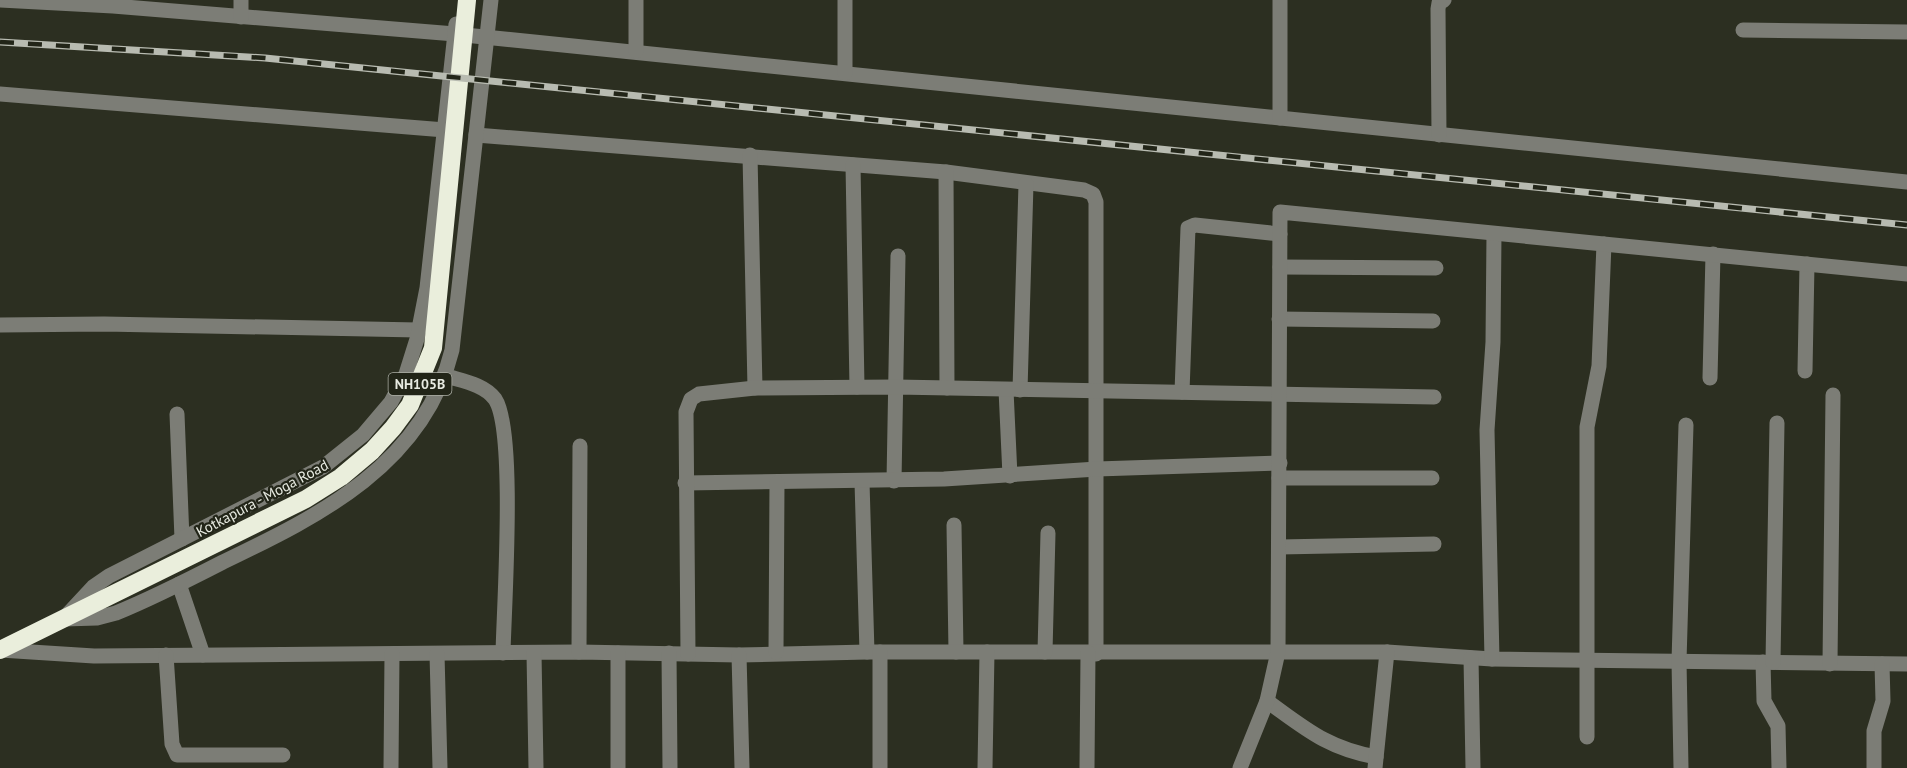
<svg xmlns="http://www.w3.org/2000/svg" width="1907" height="768" font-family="'PT Sans',sans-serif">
<rect width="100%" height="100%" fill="#2c2f21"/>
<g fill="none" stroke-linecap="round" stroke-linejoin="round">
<g stroke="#7c7d76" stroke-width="15">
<path d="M0 0 113 6 455 34 1907 182"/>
<path d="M241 17V0"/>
<path d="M1743 30 1907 32"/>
<path d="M636 51V0"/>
<path d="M845 73V0"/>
<path d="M0 94 445 130"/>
<path d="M1280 118V0"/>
<path d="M476 135 946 172 1084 190 1093 194 1096 202V654"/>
<path d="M1439 135 1438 9 1439 3 1444 0"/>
<path d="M750 155 755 388"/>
<path d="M853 165 857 387"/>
<path d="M946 172 947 388"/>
<path d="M1280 267 1436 268"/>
<path d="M1279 319 1433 321"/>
<path d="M0 325 104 324 418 330"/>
<path d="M1805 371 1807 264"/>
<path d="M446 376C462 381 484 384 495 399 516 430 504 606 503 653"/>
<path d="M1710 378 1713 254"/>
<path d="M1006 390 1010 476"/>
<path d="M1020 390 1026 184"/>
<path d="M1182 392 1188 228 1195 225 1280 234"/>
<path d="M177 414 182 539"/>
<path d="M1279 478H1432"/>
<path d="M894 481 898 256"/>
<path d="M862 482 867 652"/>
<path d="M685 483 944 479 1097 469 1280 463"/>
<path d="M954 525 956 652"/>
<path d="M1279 547 1434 544"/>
<path d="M179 584 203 655"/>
<path d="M66 616 93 587 109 576 323 467 363 435 391 402 406 374 417 339 427 288 456 24"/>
<path d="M64 619 97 618 116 613C153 598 188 580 223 562 321 515 424 464 452 350L491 0"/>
<path d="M0 650 94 656 579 652 739 655 867 652H1387L1492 659 1907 664"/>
<path d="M579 652 580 446"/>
<path d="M776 652 777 483"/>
<path d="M880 652V768"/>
<path d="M1045 652 1048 533"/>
<path d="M534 653 536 768"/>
<path d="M669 653 670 768"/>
<path d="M437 654 440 768"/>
<path d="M688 654 686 412 691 399 699 394 755 388 896 387 1434 397"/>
<path d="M166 655 172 744 177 755H283"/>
<path d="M739 655 742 768"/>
<path d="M1471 658 1473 768"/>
<path d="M1492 659 1487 430 1493 342 1494 234"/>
<path d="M1763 662 1764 701 1778 726 1779 768"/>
<path d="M1773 662 1777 423"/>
<path d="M1830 664 1833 395"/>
<path d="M1267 701C1306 729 1327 748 1376 757"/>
<path d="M1587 737V427L1599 366 1604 244"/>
<path d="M391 768 392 654"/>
<path d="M618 768V653"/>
<path d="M985 768 987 652"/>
<path d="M1087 768 1088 653"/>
<path d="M1240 768 1267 701 1278 652 1280 212 1907 274"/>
<path d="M1375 768 1387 652"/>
<path d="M1681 768 1679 661 1686 425"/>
<path d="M1874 768V731L1883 701 1882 664"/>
</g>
<path stroke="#eaeedc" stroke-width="18" d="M0 650 306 499 341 477 372 451 393 428 410 405 433 348 467 0"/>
<g stroke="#b8bbb1" stroke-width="7">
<path id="rail" d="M0 42 265 58 1907 225"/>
</g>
<use href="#rail" stroke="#222518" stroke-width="4.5" stroke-dasharray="14" stroke-linecap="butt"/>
</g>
<g text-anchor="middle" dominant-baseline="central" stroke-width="4.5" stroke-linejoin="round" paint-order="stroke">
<rect fill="#222518" stroke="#acafa5" stroke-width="1.5" x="388.5" y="373" width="63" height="22" rx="4.5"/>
<g font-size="14" font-weight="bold" fill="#e7eae1">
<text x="420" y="384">NH105B</text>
</g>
<g font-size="15" fill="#e7eae1" stroke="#222518">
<text transform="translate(262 498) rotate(-28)">Kotkapura - Moga Road</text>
</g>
</g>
</svg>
